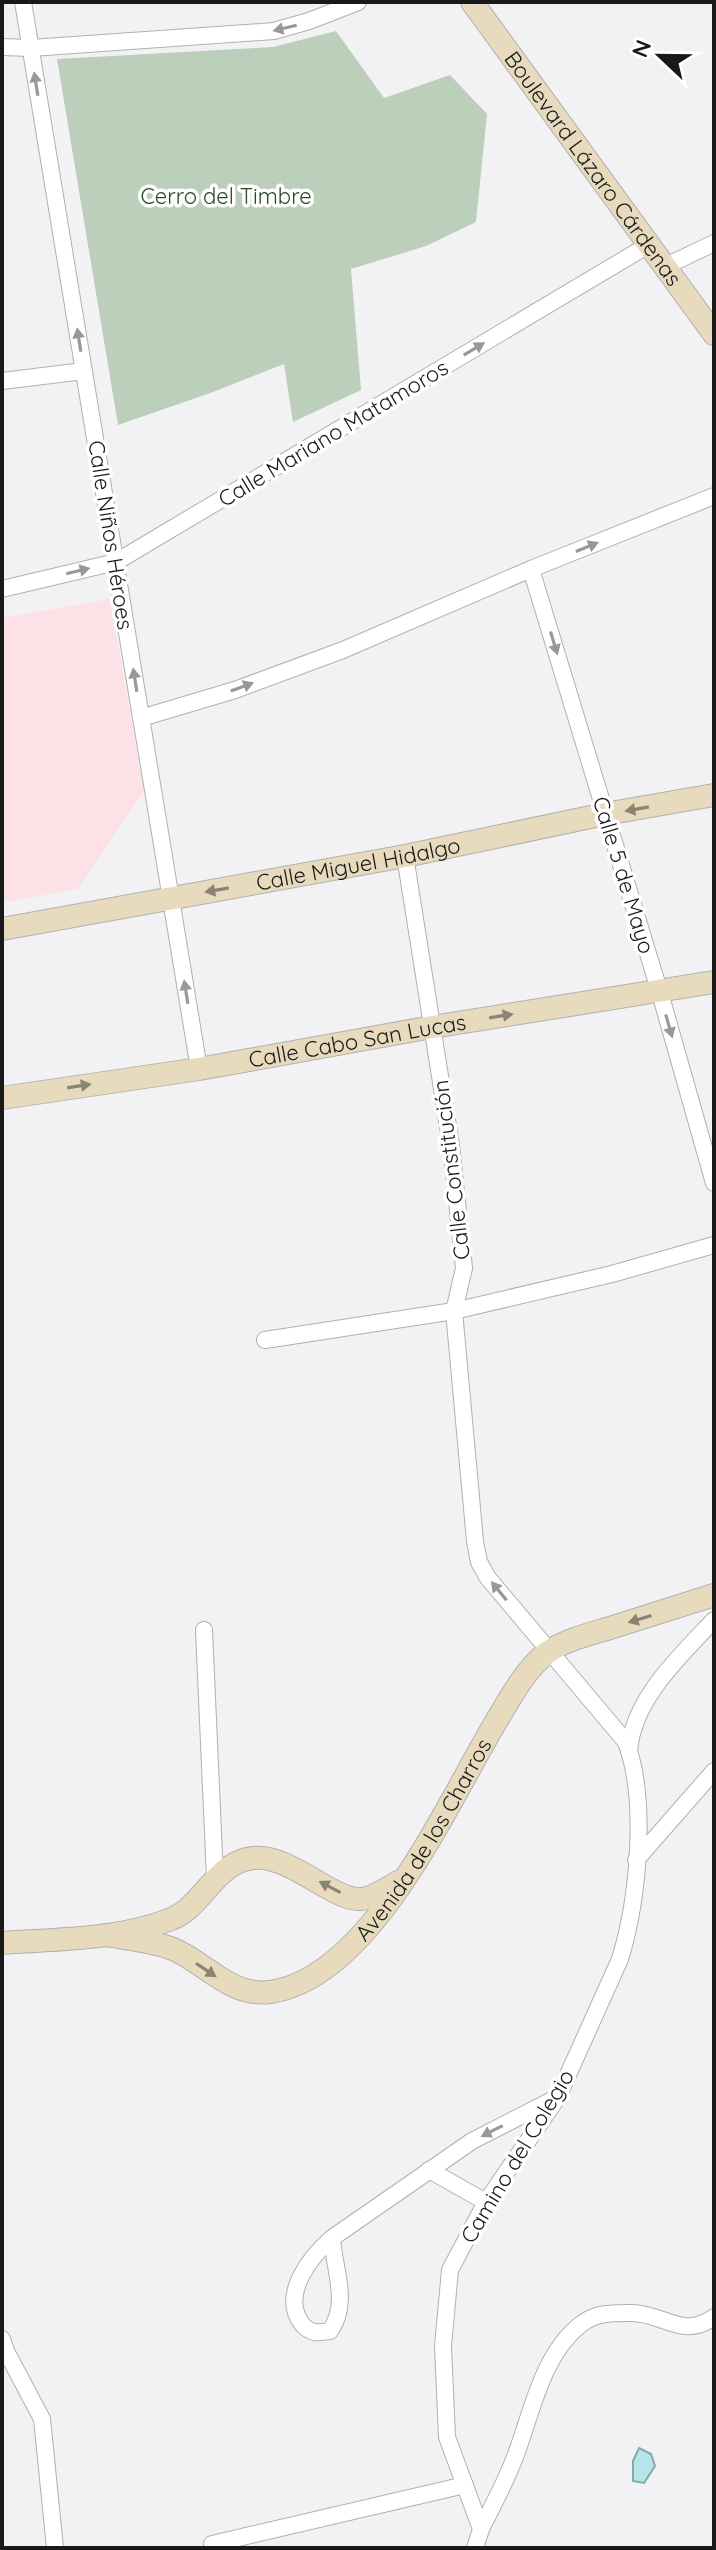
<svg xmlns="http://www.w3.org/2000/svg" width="716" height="2550" font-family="Quicksand,sans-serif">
<rect width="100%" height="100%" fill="#f2f2f5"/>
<path fill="#fce1e6" d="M110 599 144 791 78 889 2 903V618Z"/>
<path fill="#bccfba" d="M336 31 384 98 450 75 487 114 476 222 426 246 351 269 361 390 293 422 284 364 213 392 118 425 57 59 273 47Z"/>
<path fill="#b6e5e9" stroke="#87a8ab" stroke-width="2" d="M639 2448 651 2454 655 2466 644 2483 633 2481V2461Z"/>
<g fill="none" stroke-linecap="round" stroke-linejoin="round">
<g stroke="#b0b0b3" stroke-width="18">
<g id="street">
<path d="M23 2 199 1069"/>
<path d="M2 47 31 48 274 31 309 21 358 2"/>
<path d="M666 266 714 243"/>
<path d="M2 381 84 371"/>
<path d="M531 569 660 993 714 1183"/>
<path d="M2 589 116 562 650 244"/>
<path d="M141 718 235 690 343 650 531 569 714 496"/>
<path d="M405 856 451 1145 464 1268 454 1311 475 1541 479 1562 488 1578 626 1742C648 1800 638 1901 620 1959L558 2097 486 2202 450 2270 443 2346 447 2437 481 2529 475 2548"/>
<path d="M265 1340 454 1311 612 1274 714 1245"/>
<path d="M204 1630 215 1878"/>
<path d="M629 1751C633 1699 680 1656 714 1620"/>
<path d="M636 1860 714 1771"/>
<path d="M429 2170 486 2202"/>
<path d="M332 2238C334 2270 350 2303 330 2331 319 2333 310 2334 302 2324 280 2295 310 2257 332 2238L472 2141 556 2098"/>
<path d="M2 2339 6 2351 42 2419 55 2548"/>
<path d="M481 2529C492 2507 504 2485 513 2462 531 2418 540 2357 580 2325 596 2312 613 2313 632 2313 663 2313 683 2340 714 2317"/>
<path d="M212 2544 465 2485"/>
</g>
</g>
<g stroke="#b0b0b3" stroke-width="24">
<g id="secondary">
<path id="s1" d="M472 2 714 334"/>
<path id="s2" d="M2 929 405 856 605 814 714 795"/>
<path id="s3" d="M2 1098 199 1069 432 1027 714 982"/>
<path id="s4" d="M107 1935C128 1939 153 1941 173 1949 206 1963 230 1997 270 1992 372 1978 449 1799 497 1720 511 1697 526 1668 548 1652 565 1640 590 1634 610 1628 645 1617 679 1606 714 1595"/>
<path d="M2 1943C56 1939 120 1940 171 1919 203 1907 215 1862 253 1858 290 1854 333 1901 361 1899 374 1898 389 1887 400 1881"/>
</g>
</g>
<use href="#street" stroke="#fff" stroke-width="16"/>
<use href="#secondary" stroke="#e8dabc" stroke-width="22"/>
</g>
<defs><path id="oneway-solid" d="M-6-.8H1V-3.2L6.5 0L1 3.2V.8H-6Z" transform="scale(2)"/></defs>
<g fill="#989898">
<use href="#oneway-solid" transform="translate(285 28) rotate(167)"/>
<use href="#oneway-solid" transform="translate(36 84) rotate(-99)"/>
<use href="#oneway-solid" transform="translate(79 340) rotate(-99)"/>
<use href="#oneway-solid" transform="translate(474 349) rotate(-31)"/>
<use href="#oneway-solid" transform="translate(587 547) rotate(-22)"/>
<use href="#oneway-solid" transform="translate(78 571) rotate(-13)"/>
<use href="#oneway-solid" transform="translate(554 643) rotate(73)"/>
<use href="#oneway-solid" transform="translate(135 680) rotate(-99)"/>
<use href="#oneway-solid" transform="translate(242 687) rotate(-20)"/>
<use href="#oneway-solid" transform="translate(186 992) rotate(-99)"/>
<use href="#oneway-solid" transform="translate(669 1026) rotate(74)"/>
<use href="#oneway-solid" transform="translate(499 1591) rotate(-129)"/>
<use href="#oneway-solid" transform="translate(492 2131) rotate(153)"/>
</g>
<g fill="#8b8373">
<use href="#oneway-solid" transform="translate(637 809) rotate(170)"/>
<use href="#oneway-solid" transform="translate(217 890) rotate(170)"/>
<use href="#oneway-solid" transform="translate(501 1016) rotate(-9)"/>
<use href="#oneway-solid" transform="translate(79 1086) rotate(-9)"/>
<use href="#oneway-solid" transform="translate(640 1619) rotate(163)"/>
<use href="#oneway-solid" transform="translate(330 1887) rotate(-152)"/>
<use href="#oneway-solid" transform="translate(206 1970) rotate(34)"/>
</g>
<g text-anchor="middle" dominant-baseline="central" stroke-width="7" stroke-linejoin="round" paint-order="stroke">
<g font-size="22" fill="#19191a" stroke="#fff">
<text stroke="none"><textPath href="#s1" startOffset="206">Boulevard Lázaro Cárdenas</textPath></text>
<text transform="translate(333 433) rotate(-31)">Calle Mariano Matamoros</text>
<text transform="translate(111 535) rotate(81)">Calle Niños Héroes</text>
<text stroke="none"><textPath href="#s2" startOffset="362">Calle Miguel Hidalgo</textPath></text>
<text transform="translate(624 875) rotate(73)">Calle 5 de Mayo</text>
<text stroke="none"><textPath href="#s3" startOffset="360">Calle Cabo San Lucas</textPath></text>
<text transform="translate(451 1170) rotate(-97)">Calle Constitución</text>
<text stroke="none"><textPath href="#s4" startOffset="400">Avenida de los Charros</textPath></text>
<text transform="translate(517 2156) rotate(-59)">Camino del Colegio</text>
</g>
<g font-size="22" fill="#264b23" stroke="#fff">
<text x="226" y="196">Cerro del Timbre</text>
</g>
</g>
<rect width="716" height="2550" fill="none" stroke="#19191a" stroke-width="8"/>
<g transform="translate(660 56) rotate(292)" stroke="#ffffff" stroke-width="6" paint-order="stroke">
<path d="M0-6L14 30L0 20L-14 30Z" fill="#19191a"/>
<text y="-12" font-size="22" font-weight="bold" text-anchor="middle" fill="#19191a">N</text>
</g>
</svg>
